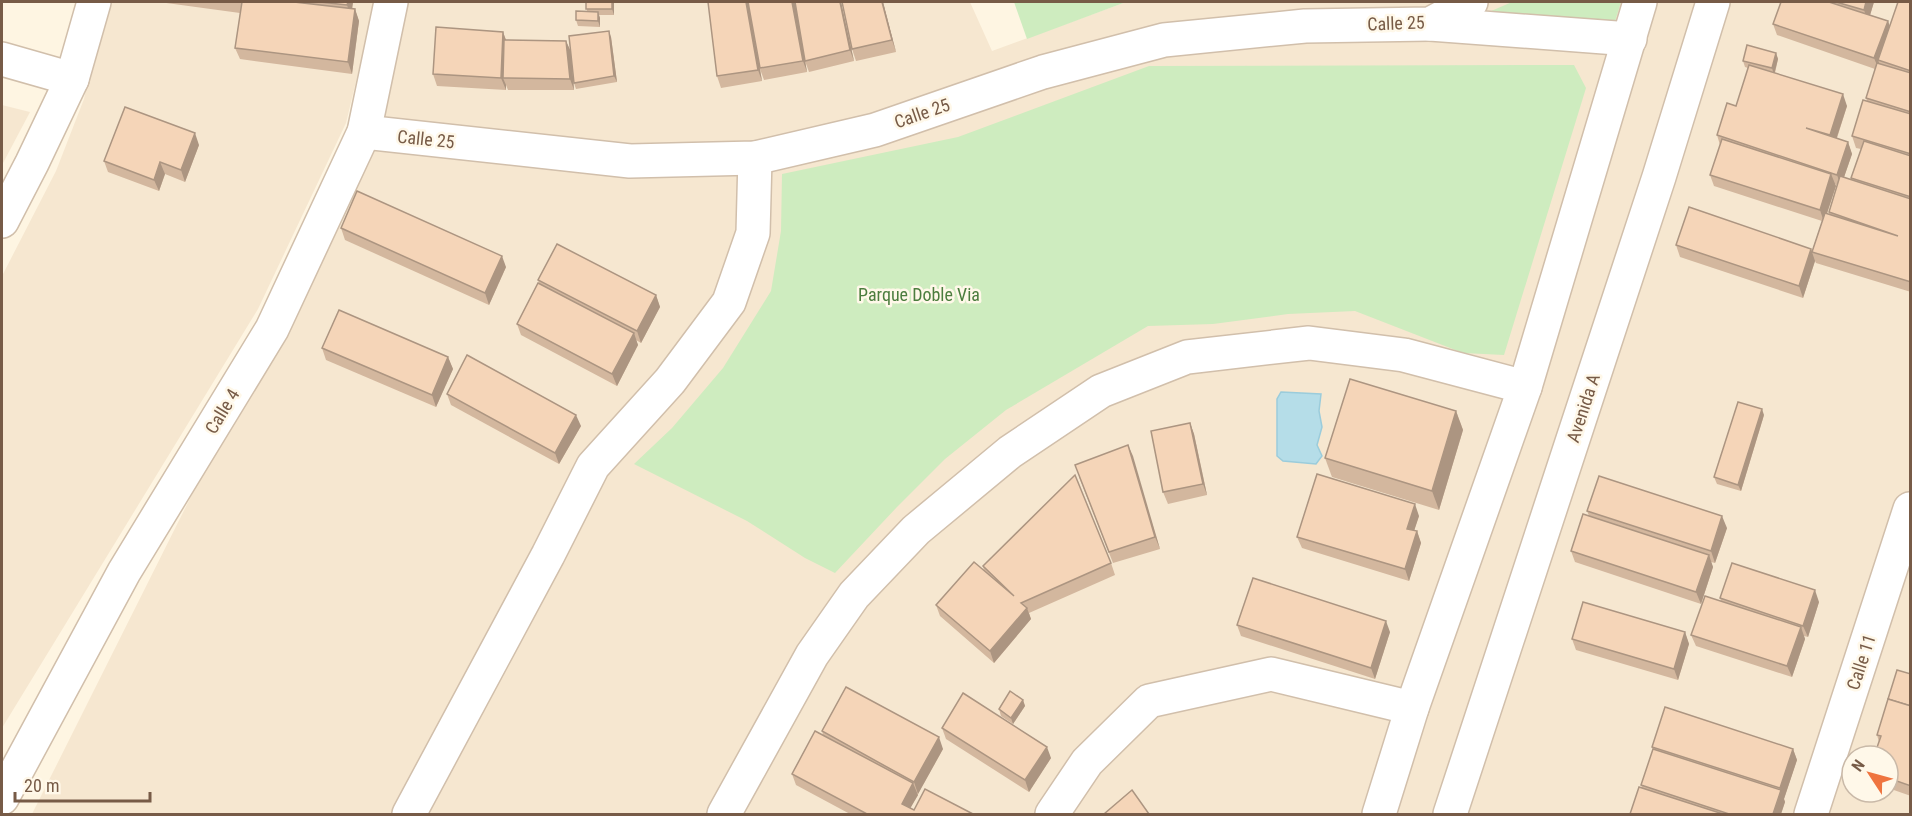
<svg xmlns="http://www.w3.org/2000/svg" width="1912" height="816" font-family="'Roboto Condensed',sans-serif">
<rect width="100%" height="100%" fill="#fef5e2"/>
<g fill="#f6e7d0" fill-rule="evenodd">
<path d="M104 2H375L346 123 258 309 2 728V276L56 171 84 99Z"/>
<path d="M399 2H970L992 51 1126 2H1910V814H32L353 173ZM1852 756H1888V792H1852Z"/>
<path d="M2 105 30 112 2 165Z"/>
</g>
<g fill="#ceecbf">
<path d="M1014 2H1126L1027 39Z"/>
<path d="M1512 2H1621L1613 28 1482 15Z"/>
<path d="M1574 65 1586 88 1504 355 1463 353 1355 311 1288 314 1213 324 1148 326 1006 410 945 459 897 507 835 573 805 558 747 521 634 464 672 428 723 368 771 291 781 231 782 174 958 137 1149 66Z"/>
</g>
<path fill="#b5dde8" stroke="#9bccdb" stroke-width="1.5" d="M1281 392 1321 394 1319 411 1322 427 1317 445 1322 456 1316 464 1283 461 1277 456V399Z"/>
<g fill="none" stroke-linecap="round" stroke-linejoin="round">
<g stroke="#d1bfab" stroke-width="36">
<g id="minor">
<path d="M1430 24 1630 39"/>
<path d="M2 59 72 79"/>
<path d="M364 132 630 161 755 158 875 130 1043 72 1164 40 1305 26 1430 24 1471 2"/>
<path d="M2 221 32 163 72 79 94 2"/>
<path d="M2 798 124 572 272 329 364 132 391 2"/>
<path d="M409 814 548 555 593 466 670 381 729 302 753 233 755 158"/>
<path d="M724 814 812 655 854 595 916 530 1010 452 1101 391 1187 357 1309 343 1404 355 1525 387"/>
<path d="M1052 814 1087 762 1149 701 1271 674 1412 708"/>
<path d="M1379 814 1412 708 1525 387 1640 2"/>
<path d="M1450 814 1659 177 1713 2"/>
<path d="M1811 814 1910 509"/>
</g>
</g>
<use href="#minor" stroke="#fff" stroke-width="33"/>
</g>
<g fill="#d3b79e" fill-rule="evenodd">
<path d="M159 2H353L352 9H355L359 21 352 74 240 59 235 48 240 13Z"/>
<path d="M586 2H614V15H599L600 18V27L578 26 576 20 587 11Z"/>
<path d="M841 2 854 61 809 72 805 61 807 72 764 80 760 69 762 81 721 88 717 76Z"/>
<path d="M883 2 896 52 856 61 852 49Z"/>
<path d="M1781 2H1874L1870 15 1888 21 1890 27 1911 2V292L1816 263 1815 261 1803 298 1680 257 1676 245 1811 249 1812 251 1822 221 1714 186 1710 175 1720 145 1717 135 1736 106 1748 68 1745 67 1743 61 1776 53 1778 59 1775 73 1847 106 1837 138 1848 142 1852 154 1844 177 1852 180 1851 178 1861 149 1856 148 1852 136 1867 101 1866 98 1875 69 1777 35 1773 24ZM1835 184 1837 185 1829 212V214H1827L1836 186Z"/>
<path d="M503 32 506 40 566 41 571 52 611 37 617 82 576 89 574 83 571 54 574 90H508L506 85V90L437 86 433 74Z"/>
<path d="M199 145 185 182 165 174 159 191 108 172 104 161Z"/>
<path d="M341 228 506 267 489 305 345 240Z"/>
<path d="M538 280 656 295 660 307 641 343 636 340 638 345 617 386 521 335 517 324 539 284Z"/>
<path d="M322 348 448 357 453 369 436 407 326 360Z"/>
<path d="M447 394 581 426 559 464 451 405Z"/>
<path d="M1456 411 1463 430 1439 510 1332 477 1325 458Z"/>
<path d="M1764 415 1741 491 1717 484 1714 477Z"/>
<path d="M1190 423 1194 434 1207 495 1168 504 1163 492Z"/>
<path d="M1128 445 1160 549 1113 563 1079 477Z"/>
<path d="M1587 511 1727 528 1715 563 1711 562 1713 567 1701 604 1575 562 1571 551 1589 516Z"/>
<path d="M1419 516 1414 531H1417L1421 543 1409 581 1302 548 1297 537Z"/>
<path d="M1111 563 1115 575 1029 613 1031 619 994 663 940 616 936 605 984 571 983 566Z"/>
<path d="M1720 598 1819 602 1808 637 1804 636 1805 639 1792 677 1696 646 1691 635 1721 601Z"/>
<path d="M1237 625 1390 632 1375 679 1241 636Z"/>
<path d="M1685 632 1689 644 1678 680 1576 650 1572 639Z"/>
<path d="M1911 674V796L1888 788V756L1879 742 1877 735Z"/>
<path d="M1023 700 1025 706 1013 724 1001 716 999 709Z"/>
<path d="M942 728 1051 758 1029 792 946 739Z"/>
<path d="M822 731 943 749 918 794 917 793 918 795 910 808 914 810 973 814H850L796 785 792 774 823 735Z"/>
<path d="M1652 747 1793 749 1797 760 1784 799 1785 802 1781 814H1630L1642 788 1641 785 1653 749Z"/>
</g>
<g fill="#ac9581">
<path d="M348 2H353L351 17 347 5Z"/>
<path d="M612 2H614V15L612 9Z"/>
<path d="M746 2H748L762 81 758 70Z"/>
<path d="M792 2H795L807 72 803 61Z"/>
<path d="M840 2H841L854 61 850 50Z"/>
<path d="M882 2H883L896 52 892 40Z"/>
<path d="M1866 2H1874L1868 22 1864 10Z"/>
<path d="M355 9 359 21 352 74 348 62Z"/>
<path d="M598 12 600 18V27L598 21Z"/>
<path d="M1888 21 1892 33 1878 60 1880 65 1879 70 1874 58Z"/>
<path d="M609 31 611 37 617 82 614 76Z"/>
<path d="M503 32 507 43 503 78 506 85V90L501 78Z"/>
<path d="M566 41 571 52 574 90 570 79Z"/>
<path d="M1776 53 1778 59 1774 75 1772 68Z"/>
<path d="M1843 94 1847 106 1834 146 1830 135Z"/>
<path d="M195 133 199 145 185 182 181 170Z"/>
<path d="M1848 142 1852 154 1841 186 1837 175Z"/>
<path d="M160 162 165 174 159 191 154 180Z"/>
<path d="M1831 174 1836 186 1824 222 1820 210Z"/>
<path d="M1811 249 1815 261 1803 298 1799 286Z"/>
<path d="M502 256 506 267 489 305 485 293Z"/>
<path d="M656 295 660 307 641 343 637 331Z"/>
<path d="M634 333 638 345 617 386 612 374Z"/>
<path d="M448 357 453 369 436 407 432 395Z"/>
<path d="M1762 409 1764 415 1741 491 1738 485Z"/>
<path d="M1456 411 1463 430 1439 510 1432 491Z"/>
<path d="M576 415 581 426 559 464 555 453Z"/>
<path d="M1190 423 1194 434 1207 495 1203 484Z"/>
<path d="M1128 445 1133 456 1160 549 1155 537Z"/>
<path d="M1415 504 1419 516 1411 540 1407 529Z"/>
<path d="M1722 516 1727 528 1715 563 1711 551Z"/>
<path d="M1417 531 1421 543 1409 581 1405 569Z"/>
<path d="M1709 555 1713 567 1701 604 1696 592Z"/>
<path d="M1815 590 1819 602 1808 637 1803 626Z"/>
<path d="M1027 608 1031 619 994 663 990 651Z"/>
<path d="M1386 621 1390 632 1375 679 1371 668Z"/>
<path d="M1801 627 1805 639 1792 677 1787 666Z"/>
<path d="M1685 632 1689 644 1678 680 1674 669Z"/>
<path d="M1023 700 1025 706 1013 724 1011 718Z"/>
<path d="M939 737 943 749 918 794 914 782Z"/>
<path d="M1047 747 1051 758 1029 792 1025 780Z"/>
<path d="M1793 749 1797 760 1784 799 1785 802 1781 814H1773L1781 791 1780 788Z"/>
<path d="M913 783 918 795 907 814 902 804Z"/>
</g>
<g fill="#f5d5b8" stroke="#ac9581" stroke-width="1.5">
<path d="M242 2H294L355 9 348 62 235 48Z"/>
<path d="M320 2H348L347 5Z"/>
<rect x="586" y="2" width="26" height="7"/>
<path d="M708 2H746L758 70 717 76Z"/>
<path d="M748 2H792L803 61 760 68Z"/>
<path d="M795 2H840L850 50 805 61Z"/>
<path d="M842 2H882L892 40 852 49Z"/>
<path d="M1781 2H1829L1888 21 1874 58 1773 24Z"/>
<path d="M1836 2H1866L1864 10Z"/>
<path d="M1898 2H1911V71L1878 60Z"/>
<path d="M576 11 598 12V21L576 20Z"/>
<path d="M436 27 503 32 501 78 433 74Z"/>
<path d="M609 31 614 76 574 83 569 36Z"/>
<path d="M504 40 566 41 570 79 503 78Z"/>
<path d="M1747 45 1776 53 1772 68 1743 61Z"/>
<path d="M1877 63 1911 73V112L1866 98Z"/>
<path d="M1749 65 1843 94 1830 135 1806 128 1848 142 1837 175 1717 135 1727 103 1736 106Z"/>
<path d="M1863 100 1911 114V154L1852 136Z"/>
<path d="M125 107 195 133 181 170 160 162 154 180 104 161Z"/>
<path d="M1722 139 1831 174 1820 210 1710 175Z"/>
<path d="M1864 141 1911 156V197L1851 178Z"/>
<path d="M1840 176 1911 199V282L1812 252 1825 213 1898 236 1829 212Z"/>
<path d="M357 191 502 256 485 293 341 228Z"/>
<path d="M1689 207 1811 249 1799 286 1676 245Z"/>
<path d="M557 244 656 295 637 331 538 280Z"/>
<path d="M538 283 634 333 612 374 517 324Z"/>
<path d="M339 310 448 357 432 395 322 348Z"/>
<path d="M467 355 576 415 555 453 447 394Z"/>
<path d="M1350 379 1456 411 1432 491 1325 458Z"/>
<path d="M1738 402 1762 409 1738 485 1714 477Z"/>
<path d="M1190 423 1203 484 1163 492 1151 431Z"/>
<path d="M1128 445 1155 537 1109 552 1075 465Z"/>
<path d="M1317 474 1415 504 1407 529 1417 531 1405 569 1297 537Z"/>
<path d="M1075 475 1111 563 1021 603 1027 608 990 651 936 605 974 562 1014 596 983 566Z"/>
<path d="M1599 476 1722 516 1711 551 1587 511Z"/>
<path d="M1583 514 1709 555 1696 592 1571 551Z"/>
<path d="M1732 563 1815 590 1803 626 1720 598Z"/>
<path d="M1253 578 1386 621 1371 668 1237 625Z"/>
<path d="M1705 596 1801 627 1787 666 1691 635Z"/>
<path d="M1583 602 1685 632 1674 669 1572 639Z"/>
<path d="M1897 670 1911 674V706L1888 699Z"/>
<path d="M846 687 939 737 914 782 822 731Z"/>
<path d="M1010 691 1023 700 1011 718 999 709Z"/>
<path d="M963 693 1047 747 1025 780 942 728Z"/>
<path d="M1888 699 1911 706V786L1888 778V756H1874L1881 736 1877 735Z"/>
<path d="M1665 707 1793 749 1780 788 1652 747Z"/>
<path d="M815 731 913 783 902 804 914 810 925 789 973 814H867L792 774Z"/>
<path d="M1653 749 1781 790 1773 814H1729L1641 785Z"/>
<path d="M1639 787 1723 814H1630Z"/>
<path d="M1132 790 1149 814H1104Z"/>
</g>
<g text-anchor="middle" dominant-baseline="central" stroke-width="5" stroke-linejoin="round" paint-order="stroke">
<g font-size="18" fill="#775b47" stroke="#fff8e9">
<text transform="translate(1396 23) rotate(-2)">Calle 25</text>
<text transform="translate(922 113) rotate(-19)">Calle 25</text>
<text transform="translate(426 139) rotate(6)">Calle 25</text>
<text transform="translate(1583 408) rotate(-72)">Avenida A</text>
<text transform="translate(222 411) rotate(-59)">Calle 4</text>
<text transform="translate(1861 662) rotate(-72)">Calle 11</text>
</g>
<g font-size="18" fill="#4c7d3e" stroke="#fff8e9">
<text x="919" y="294">Parque Doble Via</text>
</g>
</g>
<rect width="1912" height="816" fill="none" stroke="#775b47" stroke-width="6"/>
<g transform="translate(1870 774) rotate(306)"><circle r="28" fill="#fff8e9" stroke="#c9b9a8" stroke-width="1.5"/>
<path d="M0-4.5L10 22L0 15L-10 22Z" fill="#ef743f"/>
<text y="-9" font-size="16" font-weight="bold" text-anchor="middle" fill="#775b47">N</text>
</g>
<path d="M15 792v9h135v-9" fill="none" stroke="#775b47" stroke-width="3"/>
<text x="24" y="792" font-size="18" fill="#775b47" stroke="#fff8e9" stroke-width="4.5" paint-order="stroke">20 m</text>
</svg>
